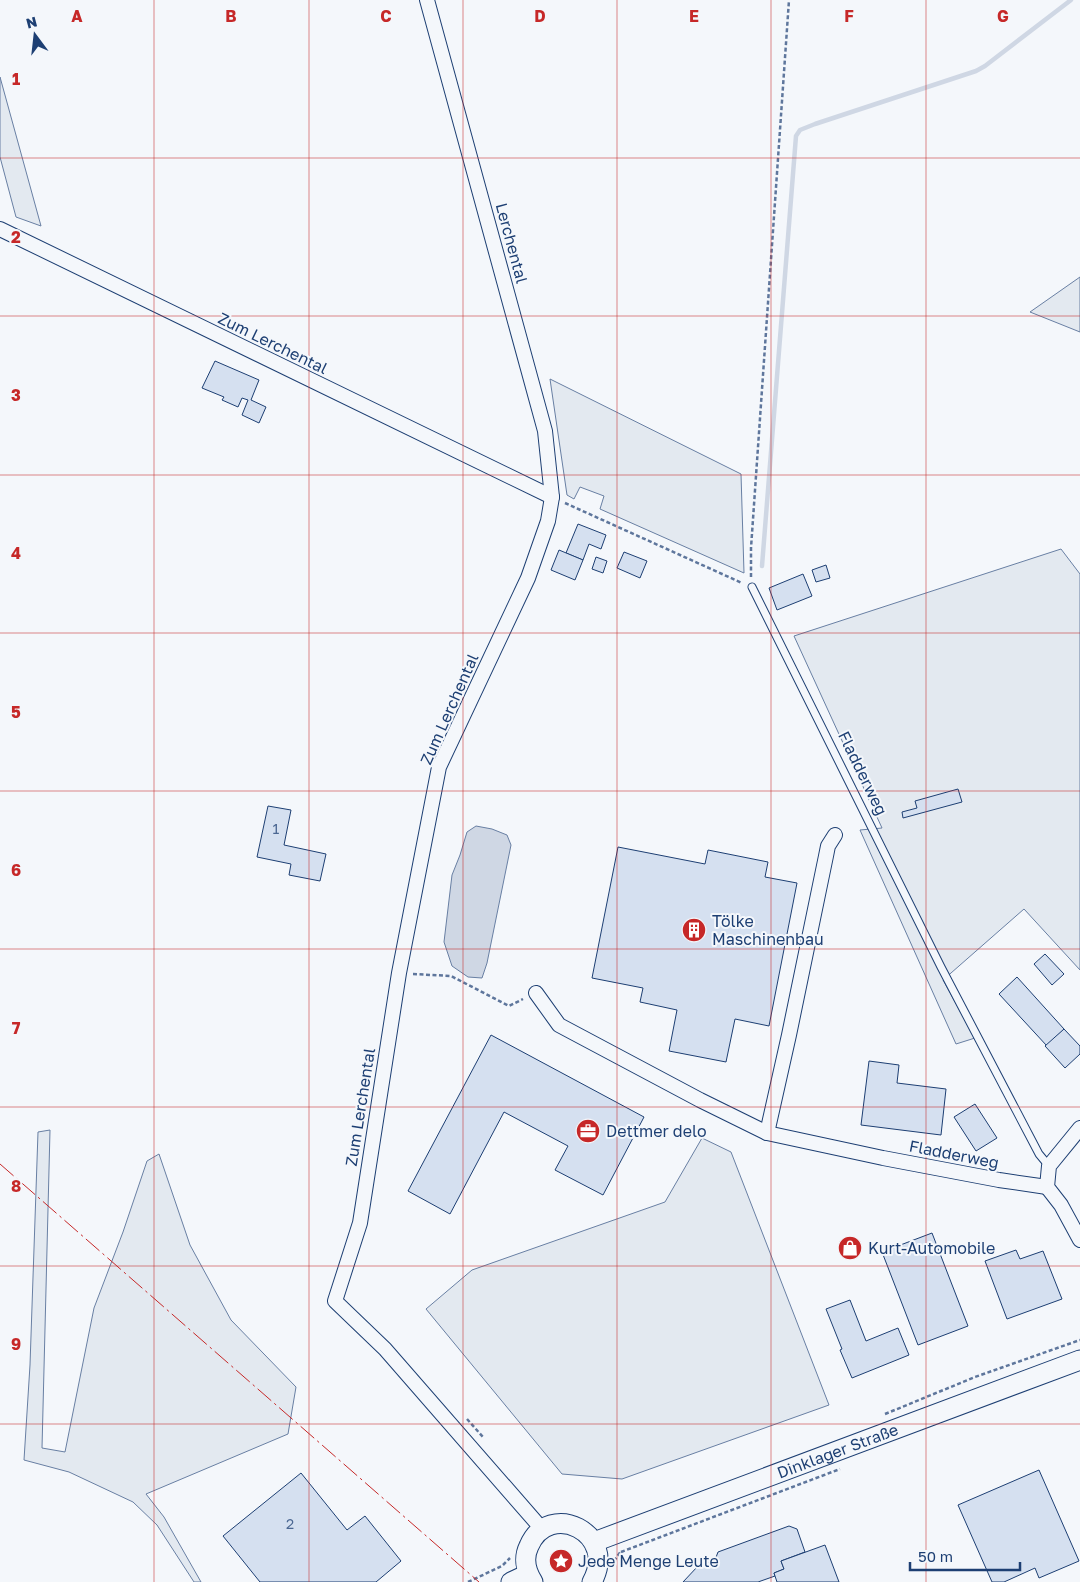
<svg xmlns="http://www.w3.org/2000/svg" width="1080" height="1582" font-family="'Golos Text',sans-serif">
<rect width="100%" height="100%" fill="#f4f7fb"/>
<g fill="#e3e9f0" stroke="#687fa3">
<path d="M0 77 41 226 16 217 0 157Z"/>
<path d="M1080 277V332L1030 312Z"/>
<path d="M550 379 741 474 744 573 600 509 604 496 580 487 574 499 567 495Z"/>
<path d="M1061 549 1080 574V970L1024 909 943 980 975 1038 956 1044 860 830 882 828 794 636Z"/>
<path d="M50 1130 42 1448 65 1452 94 1308 123 1232 147 1161 159 1154 190 1245 231 1320 296 1387 288 1434 146 1494 164 1517 201 1582H194L157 1525 133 1502 69 1472 24 1460 30 1365 38 1132Z"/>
<path d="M702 1138 731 1152 829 1405 622 1479 562 1474 426 1309 472 1270 665 1202Z"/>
</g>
<path fill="#cfd7e4" stroke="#687fa3" d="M476 826 492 829 507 835 511 845 487 963 482 978 468 977 452 966 444 942 452 875 460 855 467 832Z"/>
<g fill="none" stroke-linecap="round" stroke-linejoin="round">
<path stroke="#cfd7e4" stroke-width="4.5" d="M762 566 796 136 800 130 815 124 976 71 985 66 1071 0"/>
</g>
<g fill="#d5e0f0" stroke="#1d3f73">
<path d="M215 361 259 380 251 400 266 407 259 423 242 415 248 400 242 398 238 407 222 400 224 397 202 388Z"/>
<path d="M578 524 606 535 601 549 589 544 583 560 566 553Z"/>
<path d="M559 550 583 560 575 580 551 570Z"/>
<path d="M624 552 647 561 640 578 617 568Z"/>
<path d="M596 557 607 561 603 573 592 569Z"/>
<path d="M826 565 830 578 816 582 812 570Z"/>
<path d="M803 574 812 596 777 610 769 588Z"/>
<path d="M958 789 962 802 903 818 902 812 917 808 915 801Z"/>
<path d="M268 806 291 810 284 845 326 854 320 881 289 875 291 864 257 857Z"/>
<path d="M618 847 705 864 708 850 768 862 765 877 797 883 769 1026 735 1019 726 1062 669 1051 677 1010 640 1002 643 988 592 978Z"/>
<path d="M1045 954 1064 974 1052 985 1034 964Z"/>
<path d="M1017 977 1064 1029 1047 1046 999 994Z"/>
<path d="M1064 1029 1080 1046V1054L1065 1068 1045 1046Z"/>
<path d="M491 1035 644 1117 603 1195 555 1170 568 1146 504 1112 450 1214 408 1191Z"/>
<path d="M869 1061 899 1065 897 1083 946 1089 941 1135 861 1125Z"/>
<path d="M975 1104 997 1138 976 1151 954 1117Z"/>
<path d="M932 1233 968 1326 918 1345 882 1252Z"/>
<path d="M1016 1250 1020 1259 1043 1251 1062 1299 1007 1319 985 1261Z"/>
<path d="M850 1300 866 1341 898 1328 909 1355 852 1378 840 1350 842 1349 826 1309Z"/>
<path d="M1039 1470 1079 1561 1039 1578 1035 1568 1004 1582H992L958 1505Z"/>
<path d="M301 1473 347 1530 365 1516 401 1561 376 1582H260L223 1536Z"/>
<path d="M789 1526 797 1529 805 1552 781 1561 784 1569 774 1573 775 1576 758 1582H683L698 1566 715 1560 718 1552Z"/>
<path d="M825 1545 839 1582H777L774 1573 784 1569 781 1561Z"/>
</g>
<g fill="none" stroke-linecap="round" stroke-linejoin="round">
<g stroke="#1d3f73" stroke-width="9">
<path id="lane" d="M752 587 941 967 1039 1154 1049 1166"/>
</g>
<g stroke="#1d3f73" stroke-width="16">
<g id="street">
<path d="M427 0 545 431 552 497 548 521 528 578 439 767 399 973 360 1223 335 1301 385 1349 542 1529"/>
<path d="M0 229 552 497"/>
<path d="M536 993 559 1025 700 1100 767 1133 883 1158 999 1180 1047 1187"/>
<path d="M1080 1128 1049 1166 1047 1187 1061 1205 1080 1240"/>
<path d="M767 1133 789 1035 826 856 828 846 835 835"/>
</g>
</g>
<g stroke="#1d3f73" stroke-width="21">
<g id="secondary">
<path id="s1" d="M594 1542 1080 1360"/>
<path d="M511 1582 528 1574"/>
<path d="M533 1582C526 1571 523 1558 529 1546 549 1499 619 1533 592 1582"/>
</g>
</g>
<g stroke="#5e769c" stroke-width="2.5" stroke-dasharray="4 2.5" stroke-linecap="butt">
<path d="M565 503 742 583"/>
<path d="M751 577V548L789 0"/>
<path d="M413 974 451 976 509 1006 523 999"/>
<path d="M885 1414 975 1377 1080 1340"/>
<path d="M467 1419 483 1437"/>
<path d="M621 1552 840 1469"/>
<path d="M614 1561 621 1551"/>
<path d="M468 1582 502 1566 510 1558"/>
</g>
<use href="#lane" stroke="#f4f7fb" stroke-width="7"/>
<use href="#street" stroke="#f4f7fb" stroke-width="14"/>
<use href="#secondary" stroke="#f4f7fb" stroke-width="19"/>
<path stroke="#c62828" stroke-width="1" stroke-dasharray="18 4 2.5 4" stroke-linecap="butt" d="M0 1164 479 1582"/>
</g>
<path fill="none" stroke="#c62828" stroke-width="1" stroke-opacity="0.55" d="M154 0V1582M309 0V1582M463 0V1582M617 0V1582M771 0V1582M926 0V1582M0 158H1080M0 316H1080M0 475H1080M0 633H1080M0 791H1080M0 949H1080M0 1107H1080M0 1266H1080M0 1424H1080"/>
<defs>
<g id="building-disc" transform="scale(1.25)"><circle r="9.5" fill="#c62828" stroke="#f4f7fb"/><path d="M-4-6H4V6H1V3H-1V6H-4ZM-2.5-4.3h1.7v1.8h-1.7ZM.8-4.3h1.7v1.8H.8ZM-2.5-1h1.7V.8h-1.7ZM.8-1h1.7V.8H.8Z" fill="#fff"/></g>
<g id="office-disc" transform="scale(1.25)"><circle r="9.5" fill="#c62828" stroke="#f4f7fb"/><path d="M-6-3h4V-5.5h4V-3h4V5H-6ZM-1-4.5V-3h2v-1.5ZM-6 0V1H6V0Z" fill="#fff"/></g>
<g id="shop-disc" transform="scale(1.25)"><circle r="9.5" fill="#c62828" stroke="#f4f7fb"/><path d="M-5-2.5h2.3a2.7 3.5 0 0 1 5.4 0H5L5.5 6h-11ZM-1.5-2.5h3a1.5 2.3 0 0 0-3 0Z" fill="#fff"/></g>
<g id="sight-disc" transform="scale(1.25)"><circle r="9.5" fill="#c62828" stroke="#f4f7fb"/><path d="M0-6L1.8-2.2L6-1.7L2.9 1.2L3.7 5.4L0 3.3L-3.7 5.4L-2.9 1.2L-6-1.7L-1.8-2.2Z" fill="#fff"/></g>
</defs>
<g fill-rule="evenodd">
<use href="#building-disc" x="694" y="930"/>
<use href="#office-disc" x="588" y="1131"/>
<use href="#shop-disc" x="850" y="1248"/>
<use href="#sight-disc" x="561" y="1561"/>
</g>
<g text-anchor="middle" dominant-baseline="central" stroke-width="4" stroke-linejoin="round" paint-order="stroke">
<g font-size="14" fill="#4b6792">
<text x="276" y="828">1</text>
<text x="290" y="1523">2</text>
</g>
<g font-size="16" fill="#1d3f73" stroke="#f4f7fb">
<text transform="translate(512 243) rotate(75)">Lerchental</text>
<text transform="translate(273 343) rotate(26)">Zum Lerchental</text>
<text transform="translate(449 709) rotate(-66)">Zum Lerchental</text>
<text transform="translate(863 773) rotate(64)">Fladderweg</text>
<text transform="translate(360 1107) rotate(-81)">Zum Lerchental</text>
<text transform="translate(954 1154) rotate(11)">Fladderweg</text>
<text stroke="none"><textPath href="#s1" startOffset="260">Dinklager Straße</textPath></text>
</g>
<g font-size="16" fill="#1d3f73" stroke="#f4f7fb" text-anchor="start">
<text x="712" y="921">Tölke<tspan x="712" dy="18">Maschinenbau</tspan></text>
<text x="606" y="1131">Dettmer delo</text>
<text x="868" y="1248">Kurt-Automobile</text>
<text x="578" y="1561">Jede Menge Leute</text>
</g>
</g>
<g font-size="16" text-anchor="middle" font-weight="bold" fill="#c62828" stroke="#f4f7fb" stroke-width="4" stroke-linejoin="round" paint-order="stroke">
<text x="77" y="22">A</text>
<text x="231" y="22">B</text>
<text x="386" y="22">C</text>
<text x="540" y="22">D</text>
<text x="694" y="22">E</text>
<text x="849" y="22">F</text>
<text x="1003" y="22">G</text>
<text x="16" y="85">1</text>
<text x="16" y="243">2</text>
<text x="16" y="401">3</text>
<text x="16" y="559">4</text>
<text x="16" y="718">5</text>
<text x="16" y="876">6</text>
<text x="16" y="1034">7</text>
<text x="16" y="1192">8</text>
<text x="16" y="1350">9</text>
</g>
<g transform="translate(35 35) rotate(345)" stroke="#f4f7fb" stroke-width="4" paint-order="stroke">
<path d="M0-4L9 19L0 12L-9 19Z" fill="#1d3f73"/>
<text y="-8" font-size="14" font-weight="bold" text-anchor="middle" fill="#1d3f73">N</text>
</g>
<path d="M910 1562v8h110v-8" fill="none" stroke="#1d3f73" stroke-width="2.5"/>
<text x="918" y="1562" font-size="15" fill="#1d3f73" stroke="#f4f7fb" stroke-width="4" paint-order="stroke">50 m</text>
</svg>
